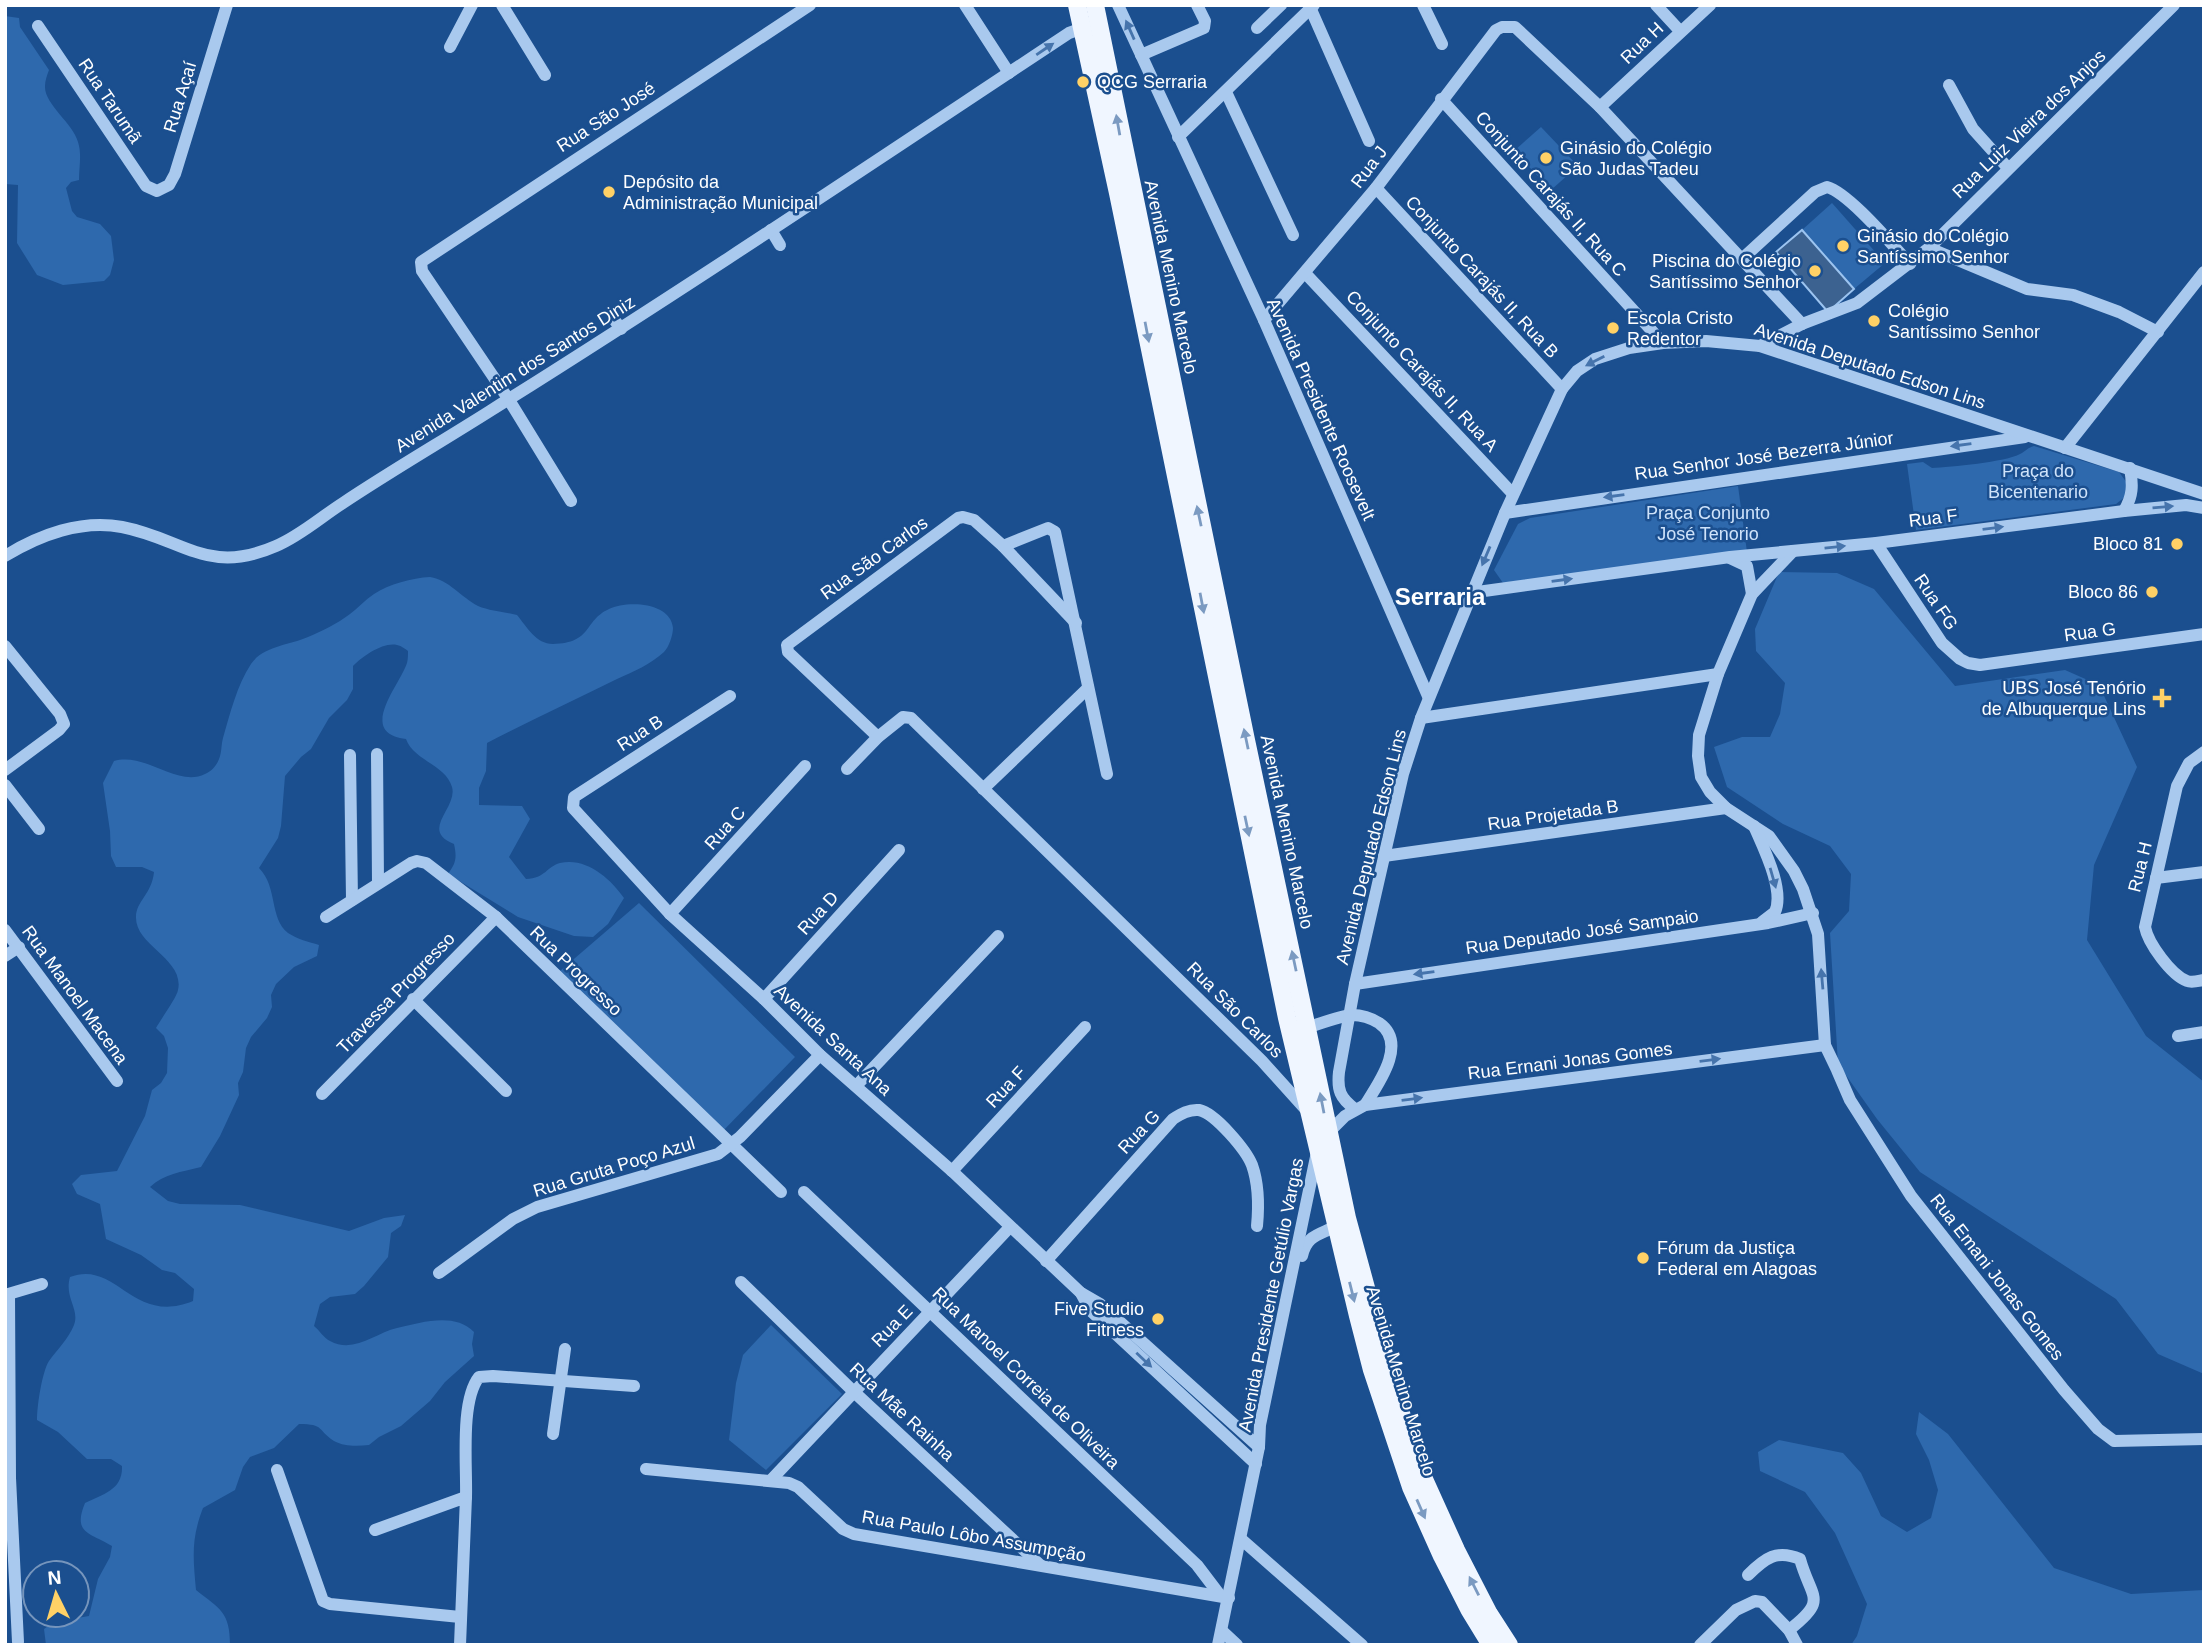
<svg xmlns="http://www.w3.org/2000/svg" width="2209" height="1650" font-family="Arial,sans-serif">
<rect width="100%" height="100%" fill="#1b4f8f"/>
<g fill="#2e69ad">
<path d="M5 16 19 18 20 27 49 70C47 75 45 81 45 86 44 104 73 123 78 142 82 154 79 167 79 180L71 182 66 188 72 211 77 217 100 224 111 236 114 260 110 275 104 281 63 285 37 275 17 243 18 185 5 184Z"/>
<path d="M1541 127 1578 166 1551 190 1514 151Z"/>
<path d="M1832 203 1885 263 1854 289 1802 230Z"/>
<path d="M2034 446 2119 472 2127 483 2125 497 2116 504 1916 530 1907 464 1923 462 1932 468C1950 467 2006 462 2020 454 2026 451 2027 448 2034 446Z"/>
<path d="M1738 486 1747 552 1503 583 1494 570 1518 524 1530 518Z"/>
<path d="M1779 572 1837 573 1874 589 1955 686 2065 670 2099 685 2137 767 2094 865 2087 940 2146 1036 2204 1082V1374L2158 1354 2116 1299 1920 1172 1877 1119 1838 1064 1830 933 1849 911 1851 874 1830 846 1783 824 1727 787 1714 747 1742 737H1770L1780 714 1785 683 1756 651 1755 629Z"/>
<path d="M430 577C449 580 461 597 478 606 490 611 505 612 517 615 527 627 536 644 553 644 593 643 583 621 609 609 627 600 671 602 673 628 673 635 669 647 664 652 651 664 633 672 617 679 574 700 530 721 487 743L486 771 479 788V805L522 806 530 819 509 857 526 879C546 878 546 867 560 863 586 857 610 878 624 898L608 924 593 937 574 936 518 917 448 874C456 863 457 858 454 844 419 830 458 808 452 787 445 764 414 761 406 739 356 733 400 685 407 663 408 659 408 655 408 651 405 649 402 646 397 645 383 642 363 656 353 666V689L347 700 329 718 311 749 301 757 285 776 281 826 278 838 259 868C278 887 269 918 288 933 297 939 309 942 319 945L317 956 294 967 276 984 271 995 272 1007 267 1018 251 1037 246 1048 243 1072 238 1083 239 1095 220 1136 201 1167C181 1172 164 1174 150 1187L168 1201 180 1204 240 1205 349 1231 384 1218 405 1215 401 1226 391 1233 388 1257 364 1286 355 1294 330 1297 320 1304 314 1326C319 1330 324 1338 330 1341 354 1354 375 1333 397 1328 422 1322 455 1312 474 1332L472 1344 474 1356 445 1382 430 1401 401 1426 379 1437 369 1445C358 1446 345 1447 334 1441 317 1430 325 1424 299 1424L274 1448 250 1457 243 1467 235 1490 203 1508C191 1539 193 1557 196 1590 220 1609 230 1612 230 1645H46L44 1629 54 1622 89 1616 98 1579 110 1557 112 1546C91 1533 72 1534 85 1503 103 1494 123 1490 122 1466L111 1459H87L58 1432 37 1420C37 1406 42 1372 49 1361 57 1350 69 1338 74 1325 80 1309 64 1298 70 1277 116 1259 133 1326 193 1301L194 1289 175 1273 162 1270 141 1255 106 1239 100 1204 77 1194 72 1184 81 1175 117 1171 145 1116 152 1090 161 1083 167 1073 168 1048 164 1036 156 1028C161 1019 177 997 178 990 185 959 135 946 136 917 136 901 152 894 154 872L142 867H116L111 856 110 831 103 783 114 761C146 752 178 788 205 774 212 771 217 765 219 759 222 752 221 745 223 738 230 714 237 685 251 664 263 646 290 645 308 637 322 631 337 624 350 614 358 608 365 600 374 594 389 584 412 578 430 577Z"/>
<path d="M639 903 795 1057 720 1134 553 977Z"/>
<path d="M771 1325 842 1394 766 1470 729 1440 736 1383 743 1355Z"/>
<path d="M1919 1412 1948 1434 2054 1568 2131 1594 2204 1590V1645H1851L1857 1636 1867 1604 1835 1533 1805 1492 1760 1471 1758 1452 1779 1440 1843 1453 1861 1473 1881 1516 1907 1532 1931 1518 1938 1490 1929 1460 1916 1434Z"/>
</g>
<path fill="#3c6290" stroke="#9cc4f0" stroke-width="2" d="M1802 230 1854 289 1828 312 1776 252Z"/>
<g fill="none" stroke-linecap="round" stroke-linejoin="round">
<g stroke="#a9c9ee" stroke-width="12">
<path d="M502 5 545 75"/>
<path d="M965 5 1009 73"/>
<path d="M1118 5 1264 320 1428 696"/>
<path d="M1309 5 1369 141"/>
<path d="M1423 5 1442 44"/>
<path d="M1656 5 1680 31"/>
<path d="M38 26 146 186 157 191 169 185 175 174 227 5"/>
<path d="M1257 28 1281 5"/>
<path d="M450 47 472 5"/>
<path d="M1141 55 1204 28 1205 21 1197 5"/>
<path d="M1949 85 1973 129 2008 168"/>
<path d="M1226 92 1293 235"/>
<path d="M1441 99 1663 343"/>
<path d="M1600 107 1710 5"/>
<path d="M1178 137 1314 5"/>
<path d="M1376 188 1562 389"/>
<path d="M771 230 780 245"/>
<path d="M1929 248 2027 289 2073 295 2119 312 2158 332"/>
<path d="M1742 259 1815 192 1827 187C1849 193 1893 246 1910 264"/>
<path d="M1305 273 1513 494"/>
<path d="M613 318 621 329"/>
<path d="M1264 320 1376 188 1496 30 1502 27H1515L1600 107 1802 324"/>
<path d="M1760 346 1802 324 1857 303 1929 248 2174 5"/>
<path d="M2065 448 2204 272"/>
<path d="M571 501 509 400 422 271 421 262 810 5"/>
<path d="M2124 511C2133 496 2133 485 2130 468"/>
<path d="M1505 513 2025 437"/>
<path d="M1876 543 1942 643 1960 659 1968 663 1980 665 2204 634"/>
<path d="M1003 546 1048 528 1055 532 1107 774"/>
<path d="M1793 551 1752 594 1718 674 1699 735 1698 756 1701 777 1710 792 1726 808 1769 836 1794 871 1803 889 1818 934 1825 1045 1837 1070 1850 1100 1911 1196 2064 1390 2098 1429 2114 1441 2204 1439"/>
<path d="M5 556C39 535 82 519 122 527 184 539 208 576 276 546 300 536 321 517 343 503 391 471 441 442 490 411 685 289 877 160 1069 33L1088 26"/>
<path d="M1730 558 1747 566 1752 594"/>
<path d="M1470 593 1730 557 1876 543 2124 511 2186 505 2204 508"/>
<path d="M5 646 60 714 64 724 59 730 5 770"/>
<path d="M730 696 574 797 573 808 670 914 764 999 820 1055 952 1171 1081 1293 1100 1304 1259 1447"/>
<path d="M1421 718 1718 674"/>
<path d="M878 737 788 652 787 645 958 518 963 517 974 520 1003 546 1076 623"/>
<path d="M2204 752 2189 763 2177 786 2145 927C2148 943 2171 975 2187 981 2192 983 2198 981 2204 980"/>
<path d="M377 754 378 883"/>
<path d="M350 755 352 900"/>
<path d="M847 769 878 737 903 717 911 718 1262 1061 1308 1112"/>
<path d="M5 785 39 829"/>
<path d="M983 789 1087 689"/>
<path d="M1754 826C1763 847 1785 890 1775 912L1762 922"/>
<path d="M1384 856 1726 808"/>
<path d="M2156 878 2204 872"/>
<path d="M670 914 805 766"/>
<path d="M326 917 411 863 417 861 426 863 496 917 781 1192"/>
<path d="M5 930 117 1081"/>
<path d="M5 956 19 947"/>
<path d="M1355 984 1768 923 1813 913"/>
<path d="M413 999 506 1091"/>
<path d="M764 999 899 850"/>
<path d="M1299 1030C1314 1026 1339 1016 1352 1015 1362 1015 1371 1018 1379 1023 1408 1043 1379 1083 1365 1105"/>
<path d="M2178 1036 2204 1032"/>
<path d="M856 1086 998 936"/>
<path d="M322 1094 496 917"/>
<path d="M1355 1109C1340 1098 1337 1090 1339 1072L1355 984 1403 774 1421 718 1505 513 1562 389 1577 371 1595 359 1629 348 1663 343 1706 341 1760 346 2204 494"/>
<path d="M1329 1132 1345 1116 1365 1105 1825 1045"/>
<path d="M952 1171 1085 1027"/>
<path d="M804 1192 1197 1565 1219 1594"/>
<path d="M1302 1256C1307 1232 1324 1235 1341 1223"/>
<path d="M1046 1261 1173 1119C1181 1114 1189 1109 1199 1110 1215 1113 1246 1150 1252 1165 1259 1185 1259 1205 1257 1226"/>
<path d="M439 1273 513 1219 537 1207 718 1154 740 1137 820 1055"/>
<path d="M741 1282 853 1391 1040 1565"/>
<path d="M1081 1293 1090 1310 1256 1464"/>
<path d="M9 1294 10 1478 18 1642"/>
<path d="M5 1295 42 1284"/>
<path d="M553 1434 565 1349"/>
<path d="M646 1469 789 1483 798 1487 843 1529 854 1534 1229 1598"/>
<path d="M277 1470 323 1601 330 1604 460 1617"/>
<path d="M771 1480 1010 1227"/>
<path d="M466 1497C467 1466 460 1401 479 1377L493 1376 634 1386"/>
<path d="M375 1530 466 1497 460 1645"/>
<path d="M1241 1539 1362 1645"/>
<path d="M1748 1575C1765 1558 1777 1549 1800 1559 1811 1599 1829 1599 1789 1630"/>
<path d="M1222 1631 1237 1645"/>
<path d="M1218 1645 1259 1447 1260 1425 1317 1152"/>
<path d="M1700 1645 1736 1610 1755 1601 1762 1602 1789 1630 1797 1645"/>
</g>
<g stroke="#f0f6ff" stroke-width="18">
<path d="M1077 5 1118 193 1287 1018 1358 1316 1372 1370 1411 1487 1442 1556 1469 1609 1491 1645"/>
<path d="M1095 5 1246 740 1347 1218 1397 1402 1423 1477 1456 1550 1489 1614 1509 1645"/>
</g>
</g>
<defs><path id="oneway-solid" d="M-6-.8H1V-3.2L6.5 0L1 3.2V.8H-6Z" transform="scale(1.75)"/></defs>
<g fill="#4674ac">
<use href="#oneway-solid" transform="translate(1130 30) rotate(-114)"/>
<use href="#oneway-solid" transform="translate(1045 49) rotate(-34)"/>
<use href="#oneway-solid" transform="translate(1595 361) rotate(153)"/>
<use href="#oneway-solid" transform="translate(1961 445) rotate(172)"/>
<use href="#oneway-solid" transform="translate(1614 496) rotate(172)"/>
<use href="#oneway-solid" transform="translate(2163 507) rotate(-5)"/>
<use href="#oneway-solid" transform="translate(1993 528) rotate(-7)"/>
<use href="#oneway-solid" transform="translate(1835 547) rotate(-6)"/>
<use href="#oneway-solid" transform="translate(1486 556) rotate(113)"/>
<use href="#oneway-solid" transform="translate(1562 580) rotate(-8)"/>
<use href="#oneway-solid" transform="translate(1773 878) rotate(74)"/>
<use href="#oneway-solid" transform="translate(1424 973) rotate(172)"/>
<use href="#oneway-solid" transform="translate(1822 979) rotate(-95)"/>
<use href="#oneway-solid" transform="translate(1710 1060) rotate(-7)"/>
<use href="#oneway-solid" transform="translate(1412 1099) rotate(-7)"/>
<use href="#oneway-solid" transform="translate(1144 1360) rotate(43)"/>
</g>
<g fill="#7b9ac1">
<use href="#oneway-solid" transform="translate(1118 125) rotate(-100)"/>
<use href="#oneway-solid" transform="translate(1147 332) rotate(79)"/>
<use href="#oneway-solid" transform="translate(1199 516) rotate(-102)"/>
<use href="#oneway-solid" transform="translate(1202 603) rotate(79)"/>
<use href="#oneway-solid" transform="translate(1246 739) rotate(-102)"/>
<use href="#oneway-solid" transform="translate(1247 826) rotate(78)"/>
<use href="#oneway-solid" transform="translate(1294 961) rotate(-102)"/>
<use href="#oneway-solid" transform="translate(1322 1103) rotate(-101)"/>
<use href="#oneway-solid" transform="translate(1352 1292) rotate(76)"/>
<use href="#oneway-solid" transform="translate(1421 1509) rotate(66)"/>
<use href="#oneway-solid" transform="translate(1474 1586) rotate(-117)"/>
</g>
<g fill="#ffd166" stroke="#1b4f8f" stroke-width="2.5">
<circle cx="1083" cy="82" r="7"/>
<circle cx="1546" cy="158" r="7"/>
<circle cx="609" cy="192" r="7"/>
<circle cx="1843" cy="246" r="7"/>
<circle cx="1815" cy="271" r="7"/>
<circle cx="1874" cy="321" r="7"/>
<circle cx="1613" cy="328" r="7"/>
<circle cx="2177" cy="544" r="7"/>
<circle cx="2152" cy="592" r="7"/>
<path d="M2158.5 687.5h7v7h7v7h-7v7h-7v-7h-7v-7h7z"/>
<circle cx="1643" cy="1258" r="7"/>
<circle cx="1158" cy="1319" r="7"/>
</g>
<g text-anchor="middle" dominant-baseline="central" stroke-width="5" stroke-linejoin="round" paint-order="stroke">
<g font-size="18" fill="#fff" stroke="#1b4f8f">
<text transform="translate(1642 43) rotate(-44)">Rua H</text>
<text transform="translate(180 97) rotate(-73)">Rua Açaí</text>
<text transform="translate(110 101) rotate(56)">Rua Tarumã</text>
<text transform="translate(606 117) rotate(-33)">Rua São José</text>
<text transform="translate(2029 124) rotate(-44)">Rua Luiz Vieira dos Anjos</text>
<text transform="translate(1369 167) rotate(-53)">Rua J</text>
<text transform="translate(1551 194) rotate(48)">Conjunto Carajás II, Rua C</text>
<text transform="translate(1171 277) rotate(78)">Avenida Menino Marcelo</text>
<text transform="translate(1482 277) rotate(47)">Conjunto Carajás II, Rua B</text>
<text transform="translate(1870 366) rotate(18)">Avenida Deputado Edson Lins</text>
<text transform="translate(1422 371) rotate(47)">Conjunto Carajás II, Rua A</text>
<text transform="translate(515 374) rotate(-32)">Avenida Valentim dos Santos Diniz</text>
<text transform="translate(1321 409) rotate(66)">Avenida Presidente Roosevelt</text>
<text transform="translate(1764 456) rotate(-8)">Rua Senhor José Bezerra Júnior</text>
<text transform="translate(1933 518) rotate(-7)">Rua F</text>
<text transform="translate(874 558) rotate(-36)">Rua São Carlos</text>
<text transform="translate(1936 602) rotate(56)">Rua FG</text>
<text transform="translate(2090 632) rotate(-8)">Rua G</text>
<text transform="translate(640 733) rotate(-33)">Rua B</text>
<text transform="translate(1553 815) rotate(-8)">Rua Projetada B</text>
<text transform="translate(725 828) rotate(-48)">Rua C</text>
<text transform="translate(1287 832) rotate(78)">Avenida Menino Marcelo</text>
<text transform="translate(1371 847) rotate(-76)">Avenida Deputado Edson Lins</text>
<text transform="translate(2140 867) rotate(-76)">Rua H</text>
<text transform="translate(818 913) rotate(-48)">Rua D</text>
<text transform="translate(1582 932) rotate(-8)">Rua Deputado José Sampaio</text>
<text transform="translate(576 971) rotate(44)">Rua Progresso</text>
<text transform="translate(396 993) rotate(-46)">Travessa Progresso</text>
<text transform="translate(75 995) rotate(54)">Rua Manoel Macena</text>
<text transform="translate(1235 1010) rotate(45)">Rua São Carlos</text>
<text transform="translate(833 1040) rotate(43)">Avenida Santa Ana</text>
<text transform="translate(1570 1061) rotate(-7)">Rua Ernani Jonas Gomes</text>
<text transform="translate(1006 1087) rotate(-47)">Rua F</text>
<text transform="translate(1139 1132) rotate(-47)">Rua G</text>
<text transform="translate(614 1167) rotate(-17)">Rua Gruta Poço Azul</text>
<text transform="translate(1997 1277) rotate(52)">Rua Emani Jonas Gomes</text>
<text transform="translate(1271 1295) rotate(-79)">Avenida Presidente Getúlio Vargas</text>
<text transform="translate(892 1326) rotate(-46)">Rua E</text>
<text transform="translate(1026 1378) rotate(44)">Rua Manoel Correia de Oliveira</text>
<text transform="translate(1401 1381) rotate(73)">Avenida Menino Marcelo</text>
<text transform="translate(902 1412) rotate(43)">Rua Mãe Rainha</text>
<text transform="translate(974 1536) rotate(10)">Rua Paulo Lôbo Assumpção</text>
</g>
<g font-size="18" fill="#fff" stroke="#1b4f8f" text-anchor="start">
<text x="1097" y="82">QCG Serraria</text>
<text x="1560" y="148">Ginásio do Colégio<tspan x="1560" dy="21">São Judas Tadeu</tspan></text>
<text x="623" y="182">Depósito da<tspan x="623" dy="21">Administração Municipal</tspan></text>
<text x="1857" y="236">Ginásio do Colégio<tspan x="1857" dy="21">Santíssimo Senhor</tspan></text>
<text x="1801" y="261" text-anchor="end">Piscina do Colégio<tspan x="1801" dy="21">Santíssimo Senhor</tspan></text>
<text x="1888" y="311">Colégio<tspan x="1888" dy="21">Santíssimo Senhor</tspan></text>
<text x="1627" y="318">Escola Cristo<tspan x="1627" dy="21">Redentor</tspan></text>
<text x="2163" y="544" text-anchor="end">Bloco 81</text>
<text x="2138" y="592" text-anchor="end">Bloco 86</text>
<text x="2146" y="688" text-anchor="end">UBS José Tenório<tspan x="2146" dy="21">de Albuquerque Lins</tspan></text>
<text x="1657" y="1248">Fórum da Justiça<tspan x="1657" dy="21">Federal em Alagoas</tspan></text>
<text x="1144" y="1309" text-anchor="end">Five Studio<tspan x="1144" dy="21">Fitness</tspan></text>
</g>
<g font-size="18" fill="#cfe3fa" stroke="#1b4f8f">
<text x="2038" y="471">Praça do<tspan x="2038" dy="21">Bicentenario</tspan></text>
<text x="1708" y="513">Praça Conjunto<tspan x="1708" dy="21">José Tenorio</tspan></text>
</g>
<g font-size="24" font-weight="bold" fill="#fff" stroke="#1b4f8f">
<text x="1440" y="596">Serraria</text>
</g>
</g>
<rect width="2209" height="1650" fill="none" stroke="#ffffff" stroke-width="14"/>
<g transform="translate(56 1594) rotate(355)"><circle r="33" fill="#1b4f8f" stroke="#7695bc" stroke-width="2"/>
<path d="M0-5L12 26L0 18L-12 26Z" fill="#ffd166"/>
<text y="-10" font-size="19" font-weight="bold" text-anchor="middle" fill="#ffffff">N</text>
</g>
</svg>
